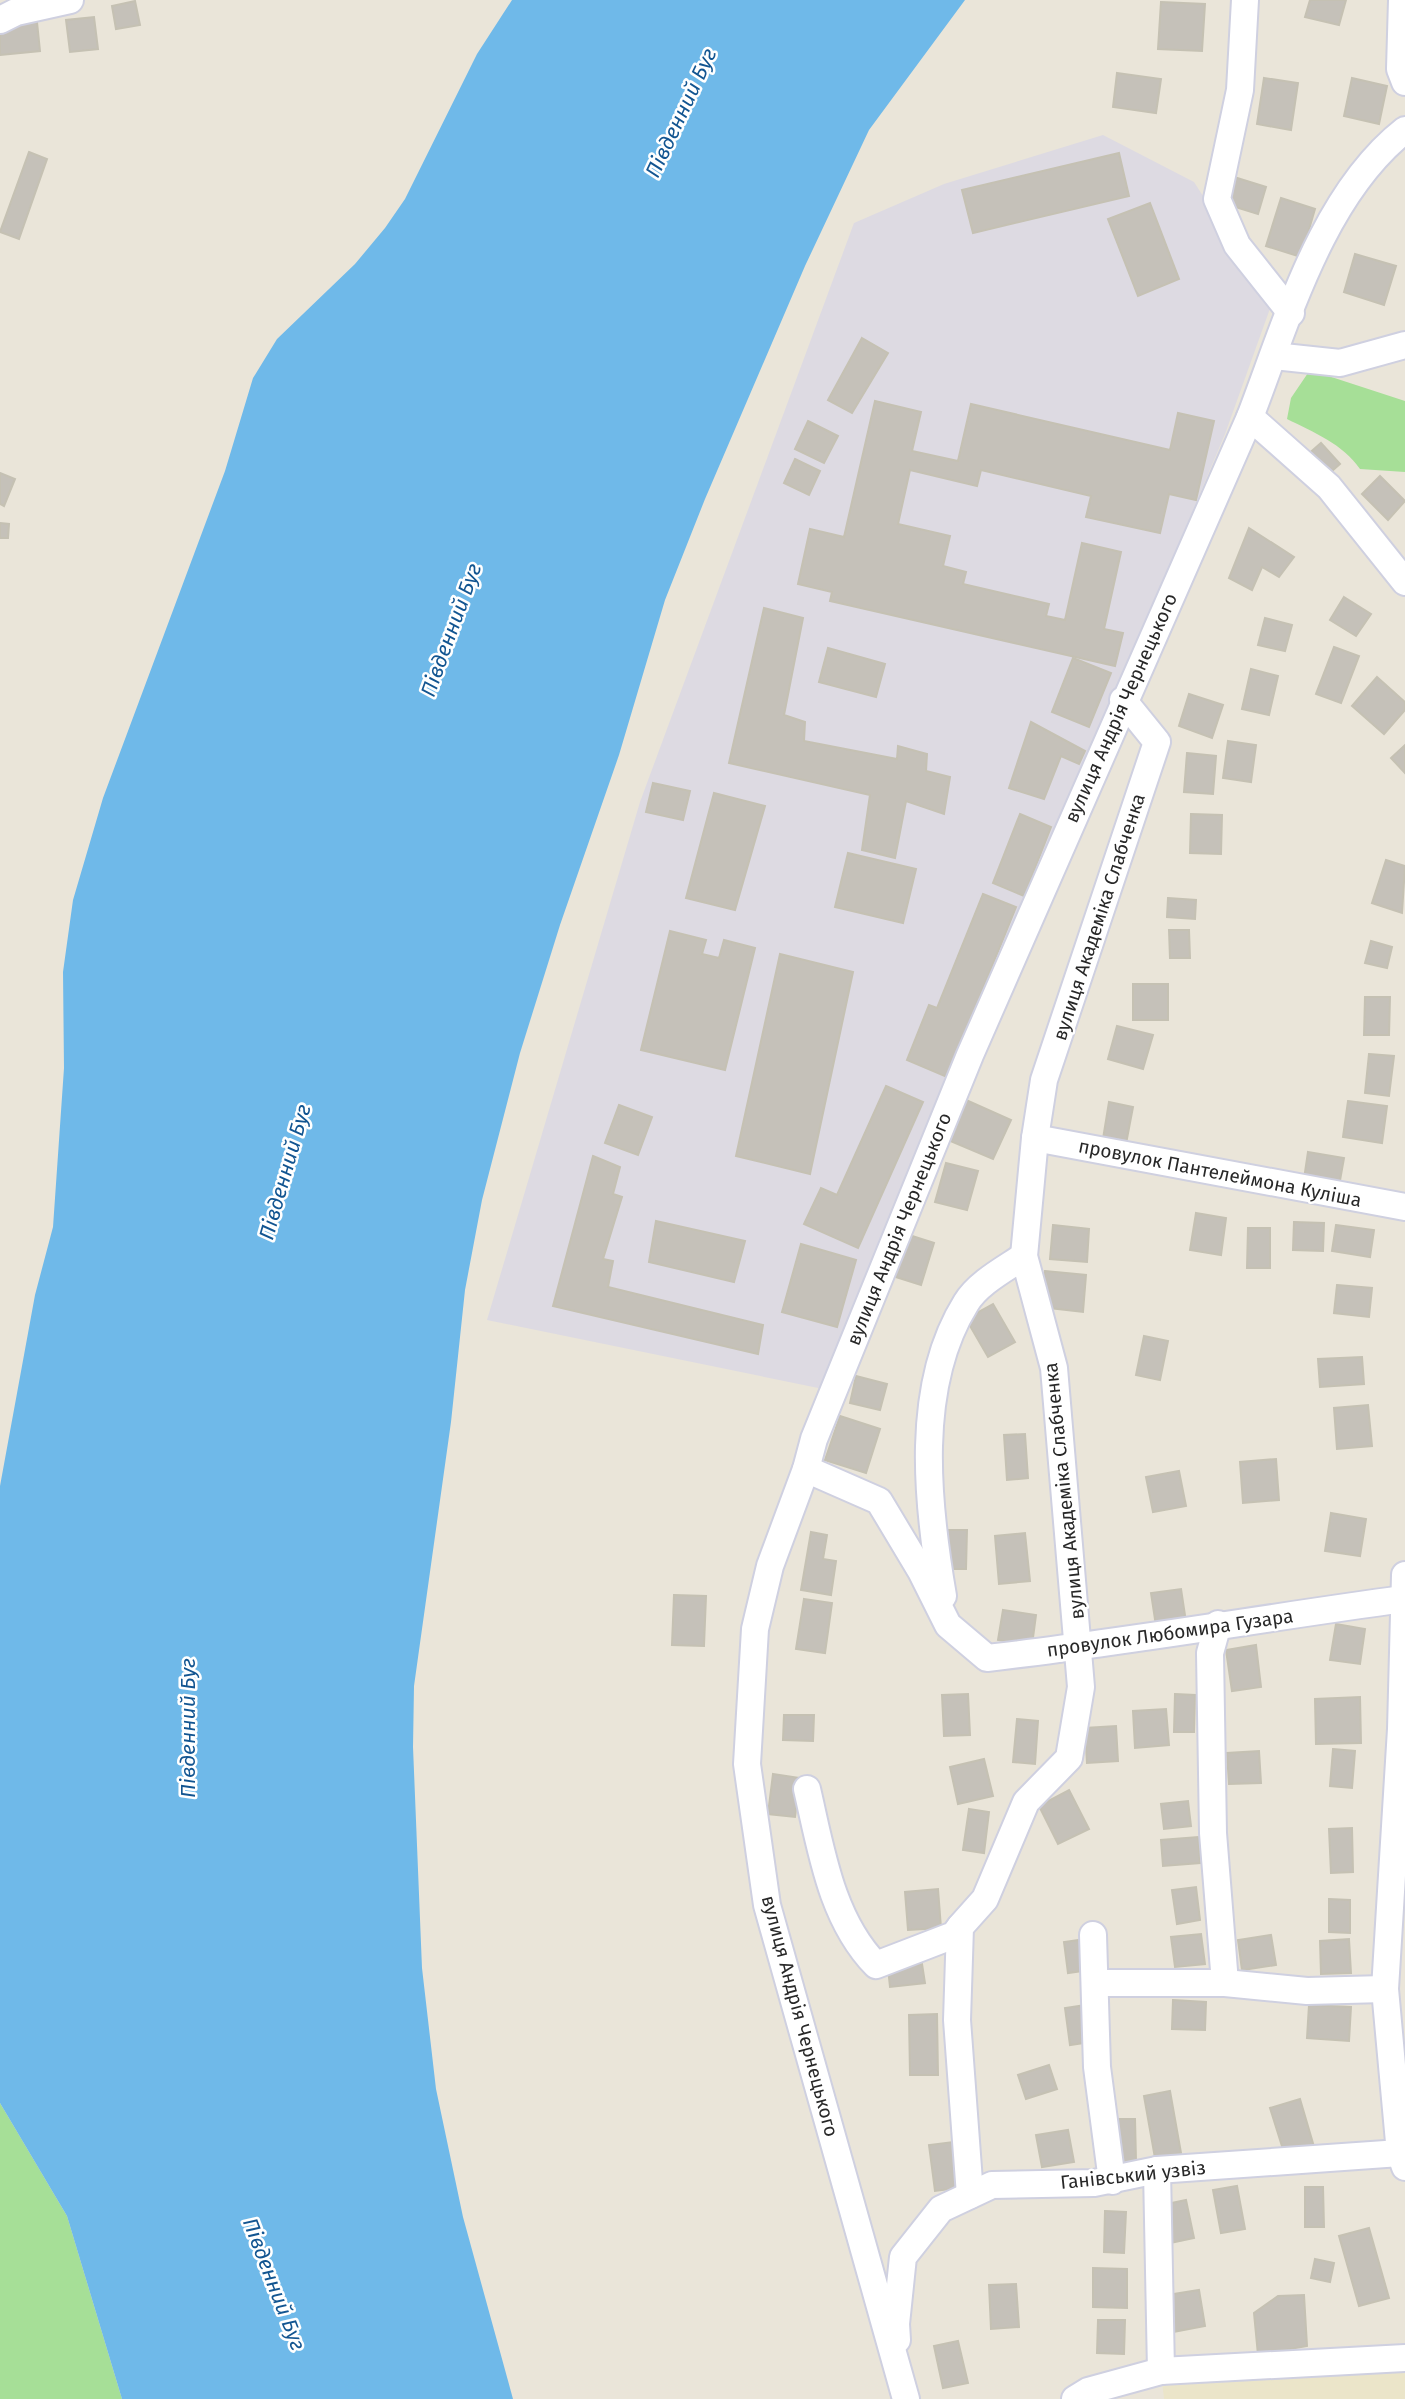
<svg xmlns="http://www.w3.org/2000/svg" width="1405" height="2399" font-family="'Fira Sans',sans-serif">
<rect width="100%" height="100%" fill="#eae5d9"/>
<path fill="#dddae2" d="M1103 135 1194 182 1272 303 1225 434 1048 854 986 984 828 1390 487 1320 640 802 854 223 944 184Z"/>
<path fill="#ebe5c9" d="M1405 2358V2399H1164L1161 2371Z"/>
<g fill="#a6df97">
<path d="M1310 370 1405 401V472L1360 469C1343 444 1313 432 1287 419L1291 398Z"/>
<path d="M0 2103 67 2216 122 2399H0Z"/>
</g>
<path fill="#6fb9e9" d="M512 0H965L869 130 805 266 705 499 665 600 619 755 560 925 520 1053 482 1200 465 1290 451 1422 414 1686 413 1747 422 1968 436 2089 463 2217 513 2399H122L67 2216 0 2103V1486L35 1295 53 1227 64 1068 63 972 73 900 103 798 225 471 253 378 277 339 355 264 385 228 405 199 477 54Z"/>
<g fill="#c5c1b9" stroke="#c5c1b3" stroke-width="2">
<path d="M1310 0H1346L1339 25 1305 17Z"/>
<path d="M135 1 140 25 116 29 112 6Z"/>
<path d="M1161 2 1205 4 1202 51 1158 49Z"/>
<path d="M94 17 98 49 70 52 66 20Z"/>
<path d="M37 22 40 51 0 55V26Z"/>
<path d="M1117 73 1161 79 1156 113 1113 107Z"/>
<path d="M1264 78 1298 83 1291 130 1257 124Z"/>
<path d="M1352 78 1387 86 1379 124 1344 116Z"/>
<path d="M29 152 47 159 19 239 0 232Z"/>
<path d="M1119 153 1129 196 973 233 962 190Z"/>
<path d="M1234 177 1266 187 1258 214 1226 204Z"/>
<path d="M1281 198 1315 209 1301 257 1266 246Z"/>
<path d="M1150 203 1179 279 1138 296 1108 219Z"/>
<path d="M1355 254 1396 266 1384 305 1344 292Z"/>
<path d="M862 338 888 353 852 413 828 400Z"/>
<path d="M875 401 921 412 912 451 958 461 971 404 1170 450 1178 413 1214 421 1196 500 1169 494 1160 533 1086 517 1091 496 981 470 977 486 910 470 898 524 950 536 943 566 966 572 963 584 1049 604 1046 616 1065 620 1082 543 1121 552 1104 629 1123 633 1115 666 830 601 832 592 798 584 810 529 844 537Z"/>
<path d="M808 421 838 436 824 463 795 449Z"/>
<path d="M1321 443 1340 464 1325 477 1306 456Z"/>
<path d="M795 459 820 471 809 495 784 483Z"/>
<path d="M0 473 15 479 4 506 0 504Z"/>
<path d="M1380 476 1405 501 1388 520 1362 494Z"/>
<path d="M0 523 9 524 8 538H0Z"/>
<path d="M1249 528 1294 557 1279 577 1262 567 1252 590 1229 578Z"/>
<path d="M1344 597 1371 614 1356 636 1330 620Z"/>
<path d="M764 608 803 618 784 715 805 722 804 741 897 759 898 746 927 754 926 771 950 777 944 814 906 801 895 858 862 850 870 795 729 763Z"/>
<path d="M1265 618 1292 625 1285 651 1258 645Z"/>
<path d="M1334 647 1359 656 1341 703 1316 694Z"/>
<path d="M828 648 885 664 876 697 819 682Z"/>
<path d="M1073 658 1111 673 1089 727 1052 712Z"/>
<path d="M1251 669 1278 676 1269 715 1242 709Z"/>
<path d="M1377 677 1405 702V710L1384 734 1352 706Z"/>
<path d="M1189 694 1223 705 1212 738 1179 726Z"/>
<path d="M1031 722 1085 751 1079 764 1061 756 1044 799 1009 788Z"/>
<path d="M1228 741 1256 745 1251 782 1223 778Z"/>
<path d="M1405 745V773L1391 758Z"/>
<path d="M1187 753 1216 756 1213 794 1184 792Z"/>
<path d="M653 783 690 791 683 820 646 812Z"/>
<path d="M714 793 765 806 735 910 686 898Z"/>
<path d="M1020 814 1051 827 1024 896 993 883Z"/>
<path d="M1191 814 1222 815 1221 854 1190 853Z"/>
<path d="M848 853 916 869 903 923 835 907Z"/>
<path d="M1386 860 1405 866 1402 913 1372 903Z"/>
<path d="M983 894 1016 907 947 1077 907 1060 929 1005 937 1008Z"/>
<path d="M1168 898 1196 900 1195 919 1167 917Z"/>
<path d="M1169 930H1189L1190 958H1170Z"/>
<path d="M670 931 706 940 702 954 719 958 724 940 755 948 725 1070 641 1050Z"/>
<path d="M1371 941 1392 947 1387 968 1365 963Z"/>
<path d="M780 954 853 972 810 1174 736 1156Z"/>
<rect x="1133" y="984" width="35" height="36"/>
<path d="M1365 997H1390L1389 1035H1364Z"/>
<path d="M1117 1026 1153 1035 1143 1069 1108 1059Z"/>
<path d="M1369 1054 1394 1056 1389 1096 1365 1093Z"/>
<path d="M886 1086 923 1102 858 1248 804 1224 821 1188 837 1195Z"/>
<path d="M966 1100 1011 1120 993 1159 948 1140Z"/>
<path d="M1348 1101 1387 1106 1382 1143 1343 1137Z"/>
<path d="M1109 1102 1133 1107 1125 1149 1102 1145Z"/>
<path d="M619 1105 652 1117 638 1155 605 1143Z"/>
<path d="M1308 1152 1344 1158 1339 1186 1304 1179Z"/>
<path d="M593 1156 620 1167 613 1194 622 1197 603 1259 613 1261 608 1287 763 1325 758 1354 553 1306Z"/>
<path d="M946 1163 978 1171 967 1210 935 1202Z"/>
<path d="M1196 1213 1226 1218 1221 1255 1190 1250Z"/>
<path d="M656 1221 745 1241 734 1282 649 1262Z"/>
<path d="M1294 1222 1324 1223 1323 1251 1293 1250Z"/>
<path d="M1053 1225 1089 1229 1087 1262 1050 1259Z"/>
<path d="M1336 1225 1374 1230 1370 1257 1332 1251Z"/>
<path d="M1248 1228H1270V1268H1247Z"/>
<path d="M909 1235 934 1243 921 1285 896 1277Z"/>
<path d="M801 1244 856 1260 837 1327 782 1312Z"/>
<path d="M1045 1271 1086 1275 1083 1312 1041 1307Z"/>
<path d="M1337 1285 1372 1288 1369 1317 1334 1313Z"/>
<path d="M993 1304 1015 1342 988 1357 966 1319Z"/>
<path d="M1144 1336 1168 1341 1160 1380 1136 1375Z"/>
<path d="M1362 1357 1364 1384 1320 1387 1318 1359Z"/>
<path d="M856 1376 887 1384 880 1410 850 1403Z"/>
<path d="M1368 1405 1372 1446 1337 1449 1334 1408Z"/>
<path d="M840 1416 880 1429 866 1473 825 1460Z"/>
<path d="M1025 1434 1028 1478 1007 1480 1004 1435Z"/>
<path d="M1276 1459 1279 1500 1243 1503 1240 1462Z"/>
<path d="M1179 1471 1186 1506 1153 1512 1146 1477Z"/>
<path d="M1331 1513 1366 1519 1360 1556 1325 1551Z"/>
<path d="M941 1530H967L966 1569H941Z"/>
<path d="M811 1532 827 1535 823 1559 836 1561 831 1595 801 1590Z"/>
<path d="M1025 1533 1030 1581 999 1584 995 1536Z"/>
<path d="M1181 1589 1186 1622 1156 1626 1151 1593Z"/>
<path d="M674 1595 706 1596 704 1646 672 1645Z"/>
<path d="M804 1599 832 1603 825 1653 796 1649Z"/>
<path d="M1003 1610 1036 1615 1032 1645 998 1640Z"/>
<path d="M1336 1624 1365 1629 1360 1664 1330 1660Z"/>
<path d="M1256 1645 1261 1687 1232 1691 1226 1650Z"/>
<path d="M968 1694 970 1735 944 1736 942 1695Z"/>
<path d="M1175 1694 1195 1695 1194 1732H1174Z"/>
<path d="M1360 1697 1361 1743 1316 1744 1315 1699Z"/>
<path d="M1166 1709 1169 1745 1135 1748 1133 1711Z"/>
<path d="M784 1715H814L813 1741 783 1740Z"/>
<path d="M1017 1719 1038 1721 1035 1764 1013 1762Z"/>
<path d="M1116 1726 1118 1761 1087 1763 1085 1728Z"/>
<path d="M1333 1749 1355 1751 1352 1788 1330 1786Z"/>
<path d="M1259 1751 1261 1783 1229 1784 1227 1753Z"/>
<path d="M984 1759 993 1796 958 1804 950 1767Z"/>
<path d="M773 1774 800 1778 795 1817 768 1814Z"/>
<path d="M1069 1790 1089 1829 1058 1844 1039 1806Z"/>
<path d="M1188 1801 1191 1826 1164 1829 1161 1804Z"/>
<path d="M969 1809 989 1812 984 1853 963 1850Z"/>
<path d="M1352 1828 1353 1872 1331 1873 1329 1829Z"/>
<path d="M1198 1837 1200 1863 1163 1866 1161 1840Z"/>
<path d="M1196 1887 1200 1920 1177 1924 1172 1890Z"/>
<path d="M938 1889 941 1928 908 1930 905 1892Z"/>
<path d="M1329 1899 1350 1900V1933L1329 1932Z"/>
<path d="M1201 1934 1205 1964 1175 1967 1171 1937Z"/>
<path d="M1271 1935 1276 1965 1242 1970 1238 1940Z"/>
<path d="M1086 1939 1090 1970 1068 1973 1064 1942Z"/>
<path d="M1349 1939 1351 1973 1321 1974 1320 1941Z"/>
<path d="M922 1964 925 1983 890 1987 888 1968Z"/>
<path d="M1173 2000 1206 2002 1205 2030 1172 2029Z"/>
<path d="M1086 2005 1091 2042 1070 2045 1065 2008Z"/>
<path d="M1309 2005 1351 2007 1349 2041 1307 2038Z"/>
<path d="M937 2014 938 2075H910L909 2015Z"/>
<path d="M1049 2065 1057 2089 1026 2099 1018 2075Z"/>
<path d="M1170 2091 1181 2153 1155 2158 1144 2096Z"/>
<path d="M1300 2099 1315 2150 1286 2159 1270 2108Z"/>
<path d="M1114 2119H1135L1136 2161 1115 2162Z"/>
<path d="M1068 2130 1074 2162 1042 2167 1036 2135Z"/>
<path d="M953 2142 959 2188 935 2191 929 2145Z"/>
<path d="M1237 2186 1245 2229 1221 2233 1213 2190Z"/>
<path d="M1305 2187H1323L1324 2227H1305Z"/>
<path d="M1186 2200 1194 2238 1170 2243 1162 2205Z"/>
<path d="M1105 2211 1126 2212 1124 2253 1104 2252Z"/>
<path d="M1369 2228 1389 2298 1359 2306 1339 2236Z"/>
<path d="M1315 2259 1334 2263 1330 2282 1311 2278Z"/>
<path d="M1093 2268 1127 2269V2308L1093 2307Z"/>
<path d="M1016 2284 1019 2327 991 2329 989 2285Z"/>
<path d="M1199 2290 1205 2326 1173 2332 1167 2295Z"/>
<path d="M1304 2295 1307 2346 1258 2355 1254 2313 1278 2296Z"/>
<path d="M1098 2320H1125L1124 2354 1097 2353Z"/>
<path d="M958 2341 968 2383 943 2388 934 2346Z"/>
</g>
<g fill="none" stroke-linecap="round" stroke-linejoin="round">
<g stroke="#cfd0e0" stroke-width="30">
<g id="minor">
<path d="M1245 0 1240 90 1217 199 1237 245 1291 313"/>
<path d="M1402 0 1400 69 1405 82"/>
<path d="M0 20 16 12 70 0"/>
<path d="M1274 356 1340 363 1405 345"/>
<path d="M1250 417 1329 487 1405 582"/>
<path d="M1035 1138 1405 1207"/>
<path d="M806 1469 879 1501 921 1571 948 1625 987 1658C1126 1642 1264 1618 1403 1599"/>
<path d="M1405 1575 1401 1729 1385 1989 1400 2153 1405 2167"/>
<path d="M943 1596C927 1504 914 1386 966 1303 978 1283 1005 1269 1024 1256"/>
<path d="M1218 1624 1210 1653 1213 1833 1225 1983"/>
<path d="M807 1789C821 1849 831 1919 876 1965L954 1935 960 1927"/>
<path d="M1093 1935 1097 2067 1112 2181"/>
<path d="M1096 1983H1225L1307 1991 1385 1989"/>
<path d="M1157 2170 1161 2371"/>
<path d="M970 2195 957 2020 960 1927 985 1899 1026 1802 1069 1758 1081 1687 1054 1368 1024 1256 1035 1138 1044 1080 1157 742 1123 700"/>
<path d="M897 2340 896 2324 903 2257 941 2209 992 2185 1094 2183 1157 2170 1400 2153"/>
<path d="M906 2399 767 1905 747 1764 755 1629 770 1566 806 1469 814 1439 970 1055 1250 417C1287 321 1322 195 1405 130"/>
<path d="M1075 2399 1088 2391 1161 2371 1405 2358"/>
</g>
</g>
<use href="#minor" stroke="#fff" stroke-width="26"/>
</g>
<g text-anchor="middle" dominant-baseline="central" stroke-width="5" stroke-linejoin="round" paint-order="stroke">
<g font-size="19" fill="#282828" stroke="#fff">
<text transform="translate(1121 708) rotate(-66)">вулиця Андрія Чернецького</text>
<text transform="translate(1099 917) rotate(-72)">вулиця Академіка Слабченка</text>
<text transform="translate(1220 1173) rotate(11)">провулок Пантелеймона Куліша</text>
<text transform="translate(899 1229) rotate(-68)">вулиця Андрія Чернецького</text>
<text transform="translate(1064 1491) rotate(-96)">вулиця Академіка Слабченка</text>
<text transform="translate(1170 1633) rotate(-8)">провулок Любомира Гузара</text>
<text transform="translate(800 2016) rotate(75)">вулиця Андрія Чернецького</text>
<text transform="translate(1133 2175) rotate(-6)">Ганівський узвіз</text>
</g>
<g font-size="21" font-style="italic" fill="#125591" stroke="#fff">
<text transform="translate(681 113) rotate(-65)">Південний Буг</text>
<text transform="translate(451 630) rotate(-70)">Південний Буг</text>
<text transform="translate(285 1172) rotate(-74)">Південний Буг</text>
<text transform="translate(188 1728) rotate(-90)">Південний Буг</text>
<text transform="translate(274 2284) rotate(69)">Південний Буг</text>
</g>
</g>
</svg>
